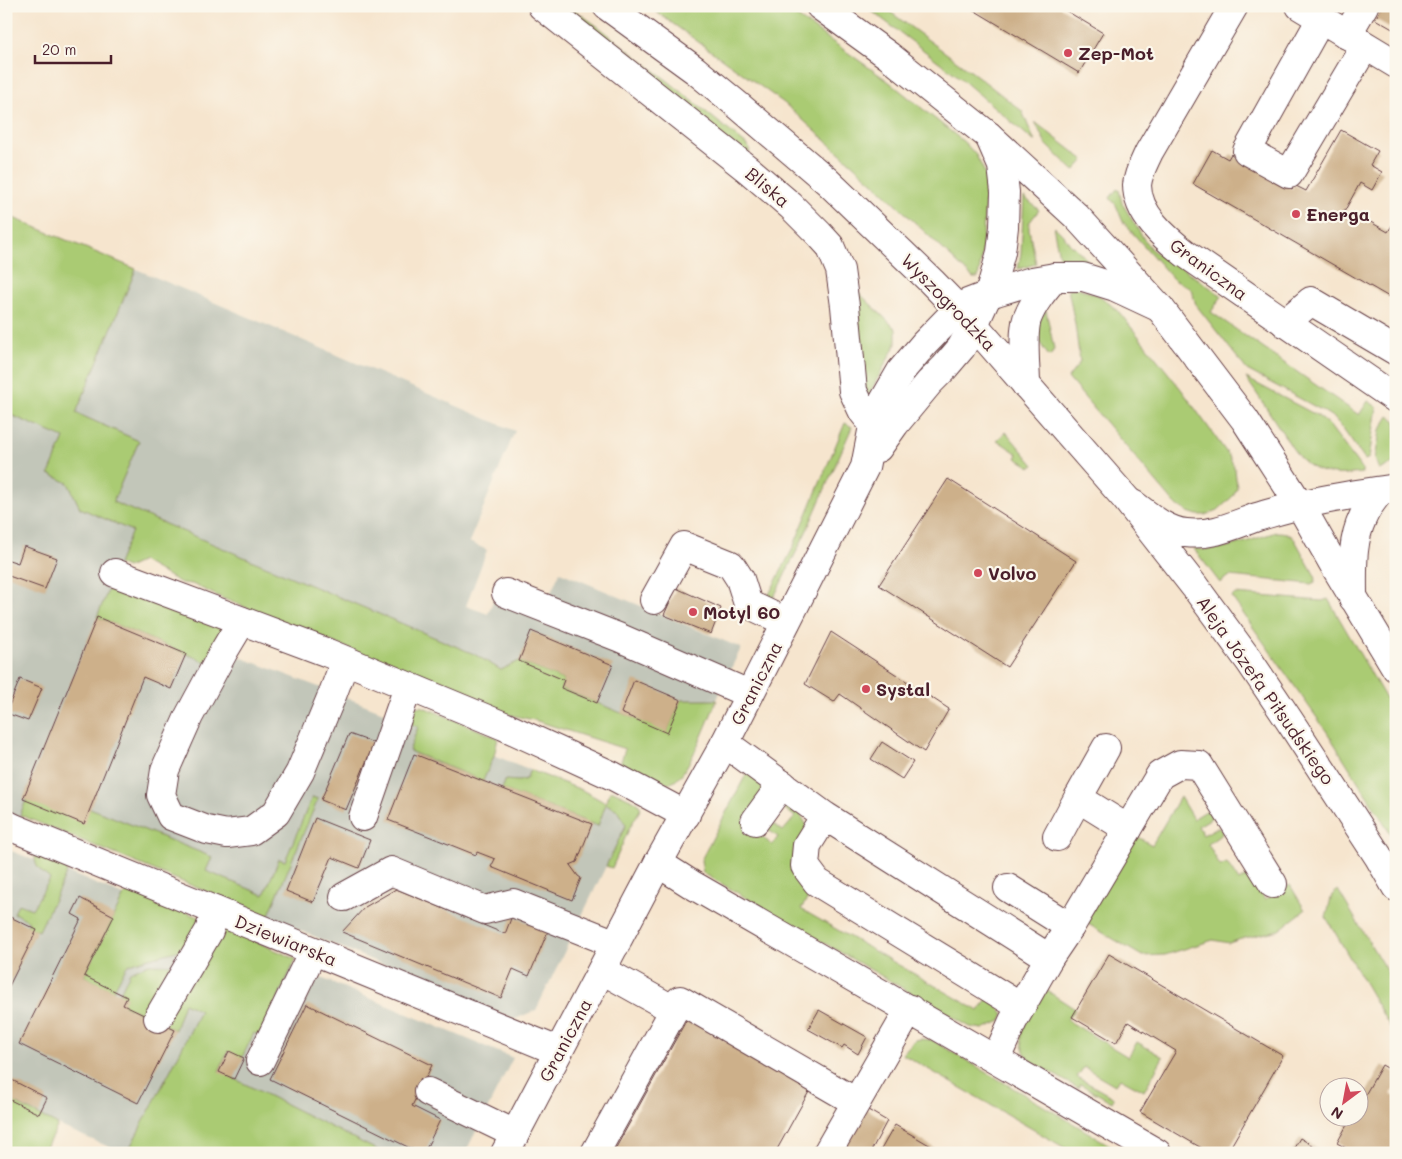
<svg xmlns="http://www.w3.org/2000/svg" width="1402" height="1159" font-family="Mali,sans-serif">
<rect width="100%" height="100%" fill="#fbf7ec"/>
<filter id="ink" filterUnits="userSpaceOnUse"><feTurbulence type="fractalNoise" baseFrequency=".02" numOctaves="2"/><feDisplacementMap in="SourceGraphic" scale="10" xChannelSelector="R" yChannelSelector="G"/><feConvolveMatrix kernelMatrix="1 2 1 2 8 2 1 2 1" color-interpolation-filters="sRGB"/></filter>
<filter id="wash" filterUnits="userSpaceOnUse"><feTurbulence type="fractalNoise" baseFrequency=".0096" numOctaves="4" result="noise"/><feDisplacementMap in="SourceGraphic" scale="20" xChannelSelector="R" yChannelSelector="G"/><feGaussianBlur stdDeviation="1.12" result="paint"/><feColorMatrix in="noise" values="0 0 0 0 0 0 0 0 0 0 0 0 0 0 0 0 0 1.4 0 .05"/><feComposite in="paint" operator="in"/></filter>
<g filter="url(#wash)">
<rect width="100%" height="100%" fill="#f6e5ce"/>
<g fill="#c2c6b9">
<path d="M136 269 515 431 469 542 487 550 466 606 488 614 498 588 549 597 560 572 741 648 724 683 698 745 561 688 564 680 519 661 501 670 474 654 113 502 76 413Z"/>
<path d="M6 413 64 438 68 483 81 508 132 531 103 602 224 651 358 702 582 790 617 809 626 825 536 1010 515 1019 20 815 7 843 6 842Z"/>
<path d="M6 849 79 877 513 1058 465 1153H383L180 1052 127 1153H123L58 1125 6 1098Z"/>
</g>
<g fill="#aacb73" stroke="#7a754f">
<path d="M559 6H569L600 28 668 81 748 146 750 151 746 157Z"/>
<path d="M648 6H782L888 81 964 142 976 155 985 173 986 181 982 254 978 278H973L880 189 784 103Z"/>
<path d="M865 6H882L980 78 1022 111 1035 142 959 77Z"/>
<path d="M1035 122 1084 160 1074 171 1046 144Z"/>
<path d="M1117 189 1119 190 1122 203 1145 241 1151 249 1159 255 1168 258 1222 296 1211 312 1359 415 1368 401 1377 407 1369 458 1365 460 1340 425 1334 418 1323 411 1247 370 1196 305 1192 291 1188 287 1174 280 1123 222 1116 205 1110 198Z"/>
<path d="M1024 197 1039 210 1029 223V229L1036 264 1018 269 1021 253Z"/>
<path d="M6 215 136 269 76 413 139 441 113 502 474 654 501 670 519 661 564 680 561 688 667 732 681 700H717C710 716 688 776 673 782 666 786 658 779 652 776L648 783 619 768 625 749 534 720 506 714 408 672 222 598 192 584 181 583 142 561 127 568 118 564 132 531 80 508 68 483 49 474 64 438 6 413Z"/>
<path d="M1055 227 1064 236 1072 247 1074 246 1090 263 1060 261 1054 231Z"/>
<path d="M1078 288 1100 296 1118 311 1127 322 1181 389 1229 456 1235 469 1237 488 1233 496 1218 510 1205 515H1197L1188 512 1175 504 1068 378 1080 362 1075 324 1068 289Z"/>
<path d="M856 290 896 329V344L868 396 865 395Z"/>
<path d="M1046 310 1054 349 1051 355 1049 356C1042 347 1035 337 1038 325 1039 320 1043 315 1046 310Z"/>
<path d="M1246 378 1318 416 1329 425 1362 469V473C1344 475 1329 476 1313 468 1297 460 1288 440 1278 426 1268 410 1257 394 1246 378Z"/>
<path d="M1389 416 1396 421V462L1379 470 1375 459 1380 431Z"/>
<path d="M845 423 852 427 807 530 774 597 767 598 792 550Z"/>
<path d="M1006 432 1034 465 1031 467 1016 458 1018 454 997 440Z"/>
<path d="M1276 532C1284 532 1290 533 1295 540L1315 576 1316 579 1315 582 1311 584 1230 576 1223 580 1220 583 1194 549 1196 548C1211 555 1258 538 1276 532Z"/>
<path d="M112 580 228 625 206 662 97 617Z"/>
<path d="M1235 594 1322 601 1328 599 1396 716V842L1327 732 1233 599 1232 597Z"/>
<path d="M421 706 498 738 494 756 483 781 409 751 418 727 407 722 413 708Z"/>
<path d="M749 769 763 787 760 799 743 821 772 845 778 837 766 828 771 822 783 831 795 817 780 805 787 802 799 812 806 824 813 890 801 909 979 1011 987 999 998 1006 1004 1014 1001 1021 983 1029 970 1027 703 873 701 860Z"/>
<path d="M530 770 582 790 606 803 611 790 637 802 641 808 629 829 612 868 606 866 626 825 616 809 606 804 598 826 502 789 505 780 519 781 526 779Z"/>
<path d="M312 797 318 799 268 917 20 815 26 800 90 808 212 857 206 871 264 895 279 859 285 861Z"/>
<path d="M1180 797 1193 819 1206 811 1210 812 1212 815 1210 819 1198 826 1203 835 1216 828H1219L1222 830V834L1208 844 1220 866 1227 863 1239 881 1249 875 1265 900 1290 885 1305 910 1279 930 1241 939 1229 943 1213 940 1165 955 1142 956 1088 924 1087 918 1136 836 1152 845Z"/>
<path d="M35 851 65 862 67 872 39 931 27 926 29 921 14 913 18 904 32 909 50 879C38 869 34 867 35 851Z"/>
<path d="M1338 890 1396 987V1037L1326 917 1332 895Z"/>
<path d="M130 891 201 918 197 944 181 950 142 960 130 964 126 967 113 991 84 976 124 895Z"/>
<path d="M219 928 227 929 296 959 260 1036 254 1033 242 1058 228 1051 219 1071 383 1153H127L180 1052 200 1011 184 1003 175 1030 161 1023Z"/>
<path d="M149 964 184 965 152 1019 123 1005 120 993 130 972Z"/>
<path d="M1043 988 1075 1009 1067 1020 1128 1057 1137 1042 1163 1057 1144 1091 1120 1078 1115 1085 1084 1067 1077 1077 1114 1098 1112 1102 1080 1084 1078 1088 1030 1061C1023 1052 1020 1043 1021 1031Z"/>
<path d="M921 1039 932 1040 1123 1153H1074L902 1054 915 1040Z"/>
<path d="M6 1098 58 1125 43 1153H6Z"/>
</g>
<g id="blocks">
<g fill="#cdb08a">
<path d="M967 6H1061L1060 7 1103 33 1079 73Z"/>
<path d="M1383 6H1396V31L1375 19Z"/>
<path d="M1341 130 1378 151 1370 165 1382 172 1372 190 1360 183 1344 212 1350 216 1353 212 1388 232 1396 219V301L1193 184 1212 150 1228 159 1231 154 1292 189 1294 185 1306 191Z"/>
<path d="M948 479 1076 561 1007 667 879 585Z"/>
<path d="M24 546 57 558 45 589 6 575V559L18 563Z"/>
<path d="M676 588 721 608 711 634 664 615Z"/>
<path d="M97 617 186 654 171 689 143 677 84 824 23 799Z"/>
<path d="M531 631 613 665 597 703 561 688 564 680 519 661Z"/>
<path d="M831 632 949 709 924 752 840 694 834 702 805 684Z"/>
<path d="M20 679 42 688 28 721 6 713Z"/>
<path d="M634 680 681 700 667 733 621 713Z"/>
<path d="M349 734 374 743 346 810 321 800Z"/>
<path d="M882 742 913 762 902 779 871 759Z"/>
<path d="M414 754 592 824 577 862 570 865 578 876 581 878 572 900 491 867 495 859 477 852 476 855 388 820Z"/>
<path d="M315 818 370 840 359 868 332 857 313 902 286 891Z"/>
<path d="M396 889 505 934 512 916 548 931 529 976 513 969 501 998 342 932 365 907Z"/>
<path d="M80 898 114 916 84 976 127 997 123 1005 175 1030 138 1103 19 1044 81 919 72 914Z"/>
<path d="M6 915 37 930 6 992Z"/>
<path d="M1109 954 1283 1056 1227 1153H1210L1140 1112 1176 1051 1128 1022 1116 1043 1072 1017Z"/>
<path d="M307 1004 432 1065 412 1106 440 1120 424 1153H420L270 1079Z"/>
<path d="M819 1010 867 1037 858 1054 844 1045 842 1048 808 1029Z"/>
<path d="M687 1019 811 1088 775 1153H613Z"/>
<path d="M229 1051 244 1058 234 1079 219 1072Z"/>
<path d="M1382 1065 1396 1073V1086L1391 1094 1396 1097V1153H1355L1337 1143 1352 1116H1360V1104Z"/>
<path d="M6 1077 47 1098 39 1114 6 1098Z"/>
<path d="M863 1107 887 1121 870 1153H837Z"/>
<path d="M895 1125 943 1153H879Z"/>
<path d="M1300 1138 1320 1150 1318 1153H1291Z"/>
</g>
</g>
</g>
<g filter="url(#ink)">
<use href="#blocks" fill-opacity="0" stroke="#643d43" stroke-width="1"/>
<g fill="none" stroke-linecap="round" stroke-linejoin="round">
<g stroke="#643d43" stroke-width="30">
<g id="minor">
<path d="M542 6 750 171 791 206 819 234 830 246 840 270 845 306 853 391 863 412 867 417 886 429"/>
<path d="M1234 6 1149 152C1144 163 1138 173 1137 185 1137 214 1165 238 1186 254L1396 399"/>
<path d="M1300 6 1396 64"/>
<path d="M1321 19 1247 151 1289 174 1365 46"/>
<path d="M1347 35 1364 6"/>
<path d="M1285 323 1311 301 1396 351"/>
<path d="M1026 385C1026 368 1022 335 1027 319 1033 303 1044 290 1055 277"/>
<path d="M878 448 895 424 929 383 944 368 961 348 974 325 991 288 1001 252 1004 227 1005 192 1002 166 989 136"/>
<path d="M1133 504C1149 516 1166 531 1186 533 1212 536 1234 525 1257 517 1271 513 1286 508 1301 505 1332 497 1364 493 1396 488"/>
<path d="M115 573 328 653 504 726 613 776 686 815"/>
<path d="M506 593 618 637 749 694"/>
<path d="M1353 598C1353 570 1351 542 1363 517 1367 507 1374 499 1380 491"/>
<path d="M654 600 684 546 731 565 740 579 748 604 786 622"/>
<path d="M242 621 224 651 189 716 165 770 161 795 171 816 207 830 227 834 251 831 276 813 300 772 333 693 345 661"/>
<path d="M725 743 825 816 1049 958 1021 1007 817 882 805 866 807 845 825 816"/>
<path d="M1106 748 1078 798 1128 829"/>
<path d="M363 817 408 687"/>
<path d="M755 821 782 784"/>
<path d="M6 824 14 828 558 1051"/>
<path d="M1057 837 1078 798"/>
<path d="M658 863 691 884 1157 1153"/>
<path d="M1008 888 1070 927"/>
<path d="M344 897 391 871 485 910 513 903 616 944"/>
<path d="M1049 958 1070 927 1160 775 1180 764 1199 765 1273 884"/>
<path d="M674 1010 680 1000 856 1102"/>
<path d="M158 1018 209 931 216 911"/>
<path d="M996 1059 1013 1021 1021 1007"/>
<path d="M260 1061 313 951"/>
<path d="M428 1092 515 1134"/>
<path d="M505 1153 658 863 725 743 865 467 875 416 901 371 924 344 958 309 965 304 996 292 1032 281 1055 277H1083L1115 287 1160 308"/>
<path d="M595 1153 674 1010 602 970"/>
<path d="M827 1153 910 1009"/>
</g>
</g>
<g stroke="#643d43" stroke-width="30">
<g id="major">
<path d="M607 6 695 70 740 107 827 181 931 281 974 325 1126 499 1195 587 1250 662 1289 720 1378 856 1396 887"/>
<path d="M820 6 889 56 989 136 1076 216 1160 308 1245 420 1300 505 1334 565 1396 668"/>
</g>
</g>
<use href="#minor" stroke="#fff" stroke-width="28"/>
<use href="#major" stroke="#fff" stroke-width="28"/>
</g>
</g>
<g fill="#d1495b" stroke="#fbf7ec" stroke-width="2">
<circle cx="1068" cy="53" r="5"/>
<circle cx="1296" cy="214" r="5"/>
<circle cx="978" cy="573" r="5"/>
<circle cx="693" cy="612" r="5"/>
<circle cx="866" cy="689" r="5"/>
</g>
<g text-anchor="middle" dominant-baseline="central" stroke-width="4.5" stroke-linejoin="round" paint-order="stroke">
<g font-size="18" font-weight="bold" fill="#4a1f2b" stroke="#fbf7ec" text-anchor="start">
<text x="1078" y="53">Zep-Mot</text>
<text x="1306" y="214">Energa</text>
<text x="988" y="573">Volvo</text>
<text x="703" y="612">Motyl 60</text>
<text x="876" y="689">Systal</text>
</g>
<g font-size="18" fill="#4a1f2b" stroke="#fbf7ec">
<text transform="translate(768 187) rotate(40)">Bliska</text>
<text transform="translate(1209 269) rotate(36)">Graniczna</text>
<text transform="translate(949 302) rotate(46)">Wyszogrodzka</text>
<text transform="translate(756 683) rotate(-63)">Graniczna</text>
<text transform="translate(1266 690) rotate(55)">Aleja Józefa Piłsudskiego</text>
<text transform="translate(286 940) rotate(22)">Dziewiarska</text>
<text transform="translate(565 1040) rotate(-62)">Graniczna</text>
</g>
</g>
<rect width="1402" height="1159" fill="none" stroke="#fbf7ec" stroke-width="25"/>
<g transform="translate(1344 1102) rotate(212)"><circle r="24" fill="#fbf7ec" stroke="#b4a19f"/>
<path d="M0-4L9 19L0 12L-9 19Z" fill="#d1495b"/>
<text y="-8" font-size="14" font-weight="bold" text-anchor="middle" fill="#4a1f2b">N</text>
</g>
<path d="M35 55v8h76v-8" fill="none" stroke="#4a1f2b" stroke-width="2.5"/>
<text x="42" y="55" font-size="15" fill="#4a1f2b" stroke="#fbf7ec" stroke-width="4" paint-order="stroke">20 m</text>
</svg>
